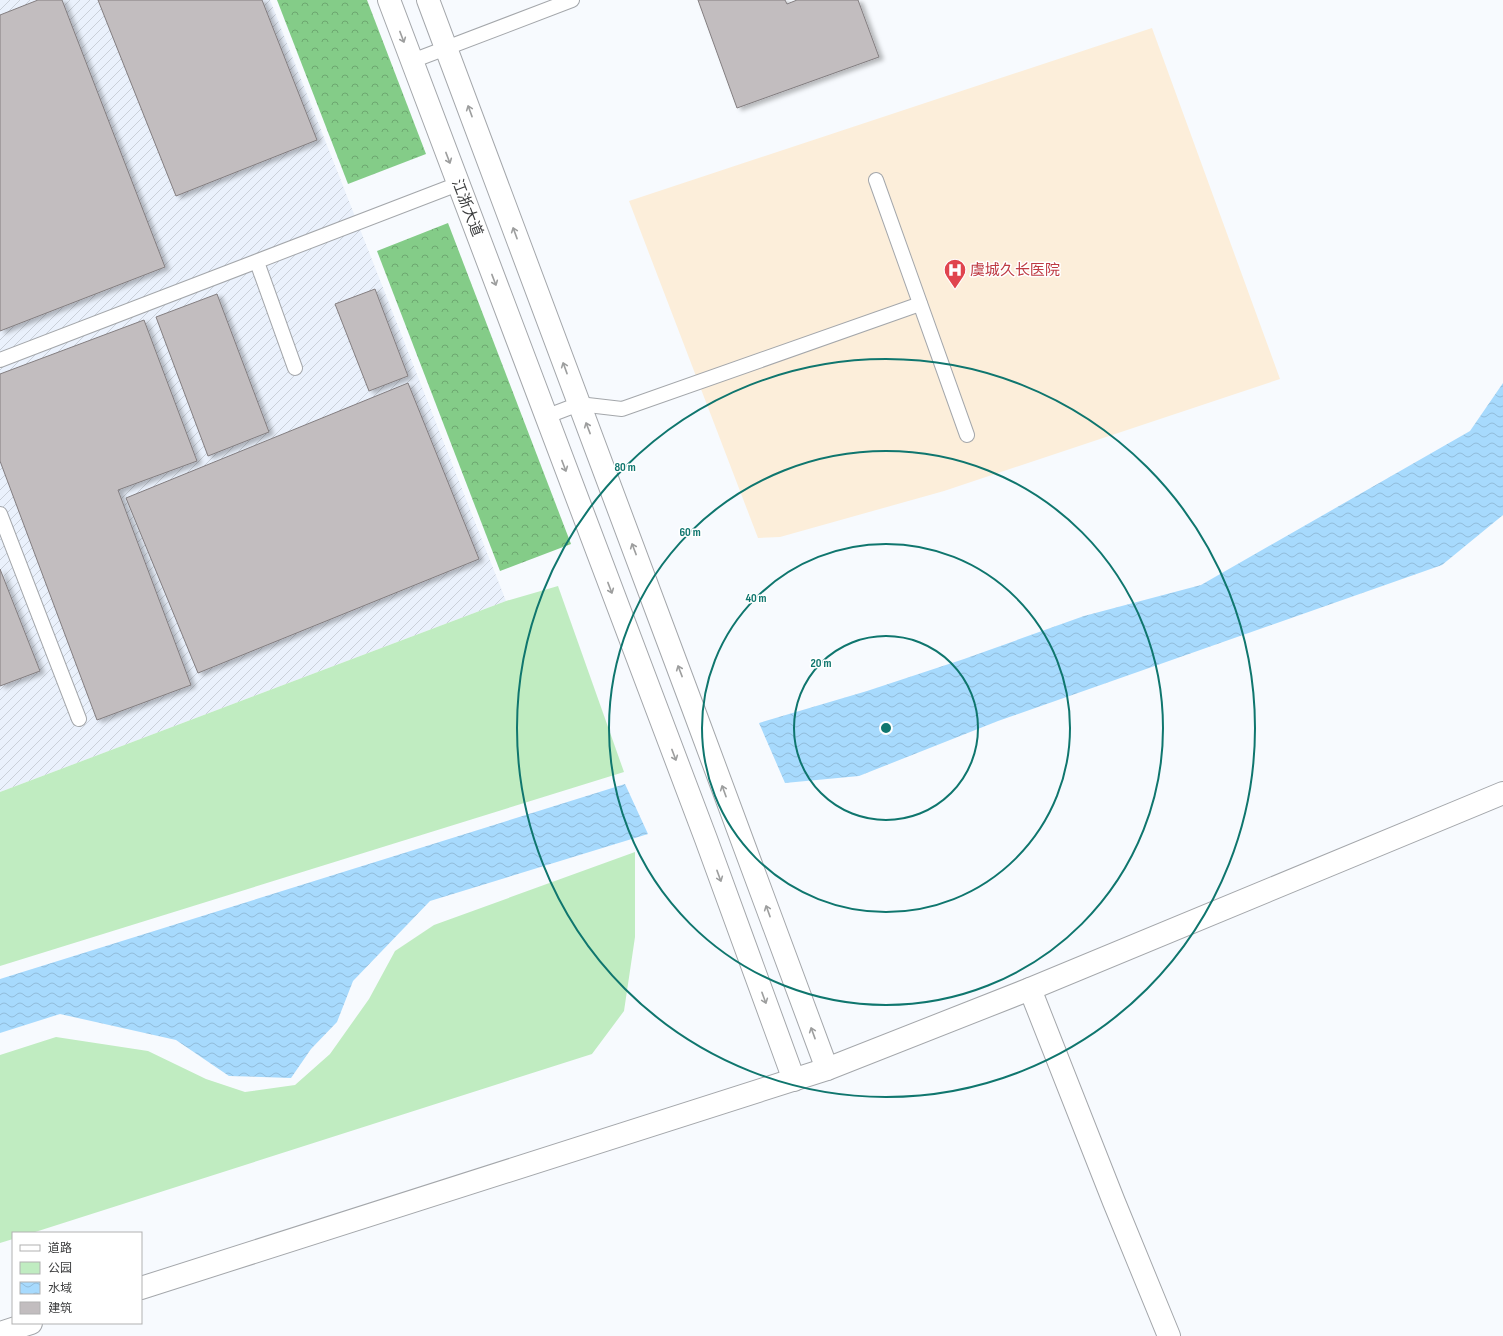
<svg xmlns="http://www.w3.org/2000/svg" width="1503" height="1336" font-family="'Sofia Sans Condensed','Noto Sans SC',sans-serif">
<defs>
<pattern id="industrial-furrows" width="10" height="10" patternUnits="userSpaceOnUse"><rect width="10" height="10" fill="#eaf1fc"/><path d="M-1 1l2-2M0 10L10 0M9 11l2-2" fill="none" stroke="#cad0d9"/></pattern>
<pattern id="forest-crowns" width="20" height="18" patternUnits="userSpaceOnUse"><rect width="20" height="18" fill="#84cc88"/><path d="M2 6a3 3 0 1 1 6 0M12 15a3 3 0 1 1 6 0" fill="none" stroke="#6da770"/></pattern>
<pattern id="water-waves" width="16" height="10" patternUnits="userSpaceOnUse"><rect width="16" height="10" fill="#a7dafd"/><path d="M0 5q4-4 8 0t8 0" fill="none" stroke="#91bcda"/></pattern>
<filter id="shadow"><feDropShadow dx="4.5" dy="2.5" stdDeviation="2" flood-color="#0004"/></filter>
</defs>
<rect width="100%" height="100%" fill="#f7fafe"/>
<path fill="url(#industrial-furrows)" d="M0 0H270L506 601 0 792Z"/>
<path fill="#fceeda" d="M1152 28 1280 379 944 491 780 537 758 538 629 201Z"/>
<g fill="url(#forest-crowns)">
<path d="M277 0H367L426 154 348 184Z"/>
<path d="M448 223 571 544 500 571 377 251Z"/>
</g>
<g fill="#c0ecc1">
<path d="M558 586 624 772 0 966V792L506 601Z"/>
<path d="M635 852V937L624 1011 592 1054 32 1233H13V1239L0 1243V1055L56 1037 148 1051 206 1079 245 1092 295 1085 330 1054 369 999 395 951 434 925Z"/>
</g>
<g fill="url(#water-waves)">
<path d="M1503 383V515L1442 565 998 721 859 776 785 783 759 723 867 691 964 659 1084 616 1201 585 1470 431Z"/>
<path d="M625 784 648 834 430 901 353 981 337 1022 311 1049 291 1078 229 1076 176 1040 60 1014 0 1033V979Z"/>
</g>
<g fill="#c2bdbf" stroke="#837e80" filter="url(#shadow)">
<path d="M38 0H62L165 267 0 331V15Z"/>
<path d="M98 0H262L317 140 176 196Z"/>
<path d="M698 0H785L787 4 797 0H858L879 57 737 108Z"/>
<path d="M375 289 408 376 369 391 335 304Z"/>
<path d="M217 294 269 432 208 456 156 317Z"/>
<path d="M144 320 197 461 118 490 191 685 97 720 0 461V374Z"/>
<path d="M408 383 479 559 198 673 126 498Z"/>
<path d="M0 569 40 671 0 686Z"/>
</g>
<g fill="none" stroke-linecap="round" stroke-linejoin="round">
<g stroke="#a4a7ab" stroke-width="16">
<g id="service">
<path d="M412 61 572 0"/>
<path d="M876 180 967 435"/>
<path d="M257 262 295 368"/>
<path d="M0 360 458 184"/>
<path d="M545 417 579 404 622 409 920 304"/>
<path d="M0 514 79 719"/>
</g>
</g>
<g stroke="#a4a7ab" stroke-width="24">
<path id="minor" d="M1030 989 1114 1202 1169 1336"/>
</g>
<g stroke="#a4a7ab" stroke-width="24">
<g id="secondary">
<path d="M141 1288 827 1069 1030 989 1503 793"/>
<path d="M0 1333 31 1323"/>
</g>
</g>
<g stroke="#a4a7ab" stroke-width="24">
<g id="primary">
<path d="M389 0 706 839 794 1080"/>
<path d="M428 0 693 708 827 1069"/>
</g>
</g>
<use href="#service" stroke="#fff" stroke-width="14"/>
<use href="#minor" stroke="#fff" stroke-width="22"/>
<use href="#secondary" stroke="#fff" stroke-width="22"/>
<use href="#primary" stroke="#fff" stroke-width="22"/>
</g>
<defs><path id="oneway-shaft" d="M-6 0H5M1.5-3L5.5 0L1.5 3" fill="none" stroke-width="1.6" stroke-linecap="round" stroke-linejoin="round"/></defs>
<g stroke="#9d9e9e">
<use href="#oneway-shaft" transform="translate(402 37) rotate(69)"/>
<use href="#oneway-shaft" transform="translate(470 111) rotate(-110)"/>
<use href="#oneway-shaft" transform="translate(448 158) rotate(69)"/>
<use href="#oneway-shaft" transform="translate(515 233) rotate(-110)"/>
<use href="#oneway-shaft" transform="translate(494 280) rotate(69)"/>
<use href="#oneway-shaft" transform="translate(565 368) rotate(-110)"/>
<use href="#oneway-shaft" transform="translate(588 428) rotate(-111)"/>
<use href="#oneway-shaft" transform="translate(564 466) rotate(69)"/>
<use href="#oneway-shaft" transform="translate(634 549) rotate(-111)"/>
<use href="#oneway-shaft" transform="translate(610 588) rotate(69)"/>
<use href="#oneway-shaft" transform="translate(680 671) rotate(-111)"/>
<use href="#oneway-shaft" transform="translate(674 755) rotate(69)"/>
<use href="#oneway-shaft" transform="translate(724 791) rotate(-110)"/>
<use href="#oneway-shaft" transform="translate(719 876) rotate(70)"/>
<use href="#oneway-shaft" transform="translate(768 911) rotate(-110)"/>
<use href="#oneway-shaft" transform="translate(764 998) rotate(70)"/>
<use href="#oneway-shaft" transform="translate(813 1033) rotate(-110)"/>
</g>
<g fill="none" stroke="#0f766e" stroke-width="2">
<circle cx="886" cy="728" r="92"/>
<circle cx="886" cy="728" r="184"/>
<circle cx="886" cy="728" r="277"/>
<circle cx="886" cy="728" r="369"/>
</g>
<defs>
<g id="hospital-pin" transform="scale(1.15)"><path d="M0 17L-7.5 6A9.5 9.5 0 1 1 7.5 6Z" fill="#e0444e" stroke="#fff"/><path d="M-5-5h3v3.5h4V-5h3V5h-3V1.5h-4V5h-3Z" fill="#fff"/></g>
</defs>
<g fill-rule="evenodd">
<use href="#hospital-pin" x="955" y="270"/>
</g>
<g text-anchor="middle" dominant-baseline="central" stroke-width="3" stroke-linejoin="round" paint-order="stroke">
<g font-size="15" fill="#3b3c3d" stroke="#fff">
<text transform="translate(467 208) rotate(69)">江浙大道</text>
</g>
<g font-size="15" fill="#be3a42" stroke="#fff" text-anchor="start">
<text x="970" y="270">虞城久长医院</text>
</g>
</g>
<circle cx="886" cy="728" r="6" fill="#0f766e" stroke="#fff" stroke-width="2"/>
<g font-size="12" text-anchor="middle" font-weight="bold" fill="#0f766e" stroke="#fff" stroke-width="3" stroke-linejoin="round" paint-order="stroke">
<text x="625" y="471">80 m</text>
<text x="690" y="536">60 m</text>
<text x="756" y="602">40 m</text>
<text x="821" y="667">20 m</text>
</g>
<rect x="12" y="1232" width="130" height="92" fill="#ffffff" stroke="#b1b1b1"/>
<rect x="20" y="1245" width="20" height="6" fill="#ffffff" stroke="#b1b1b1"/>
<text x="48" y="1252" font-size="12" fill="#3b3c3d">道路</text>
<rect x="20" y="1262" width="20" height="12" fill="#c0ecc1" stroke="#b1b1b1"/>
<text x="48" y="1272" font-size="12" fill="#3b3c3d">公园</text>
<rect x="20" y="1282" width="20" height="12" fill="url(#water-waves)" stroke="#b1b1b1"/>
<text x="48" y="1292" font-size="12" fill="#3b3c3d">水域</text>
<rect x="20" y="1302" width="20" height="12" fill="#c2bdbf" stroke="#b1b1b1"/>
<text x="48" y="1312" font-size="12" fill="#3b3c3d">建筑</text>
</svg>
